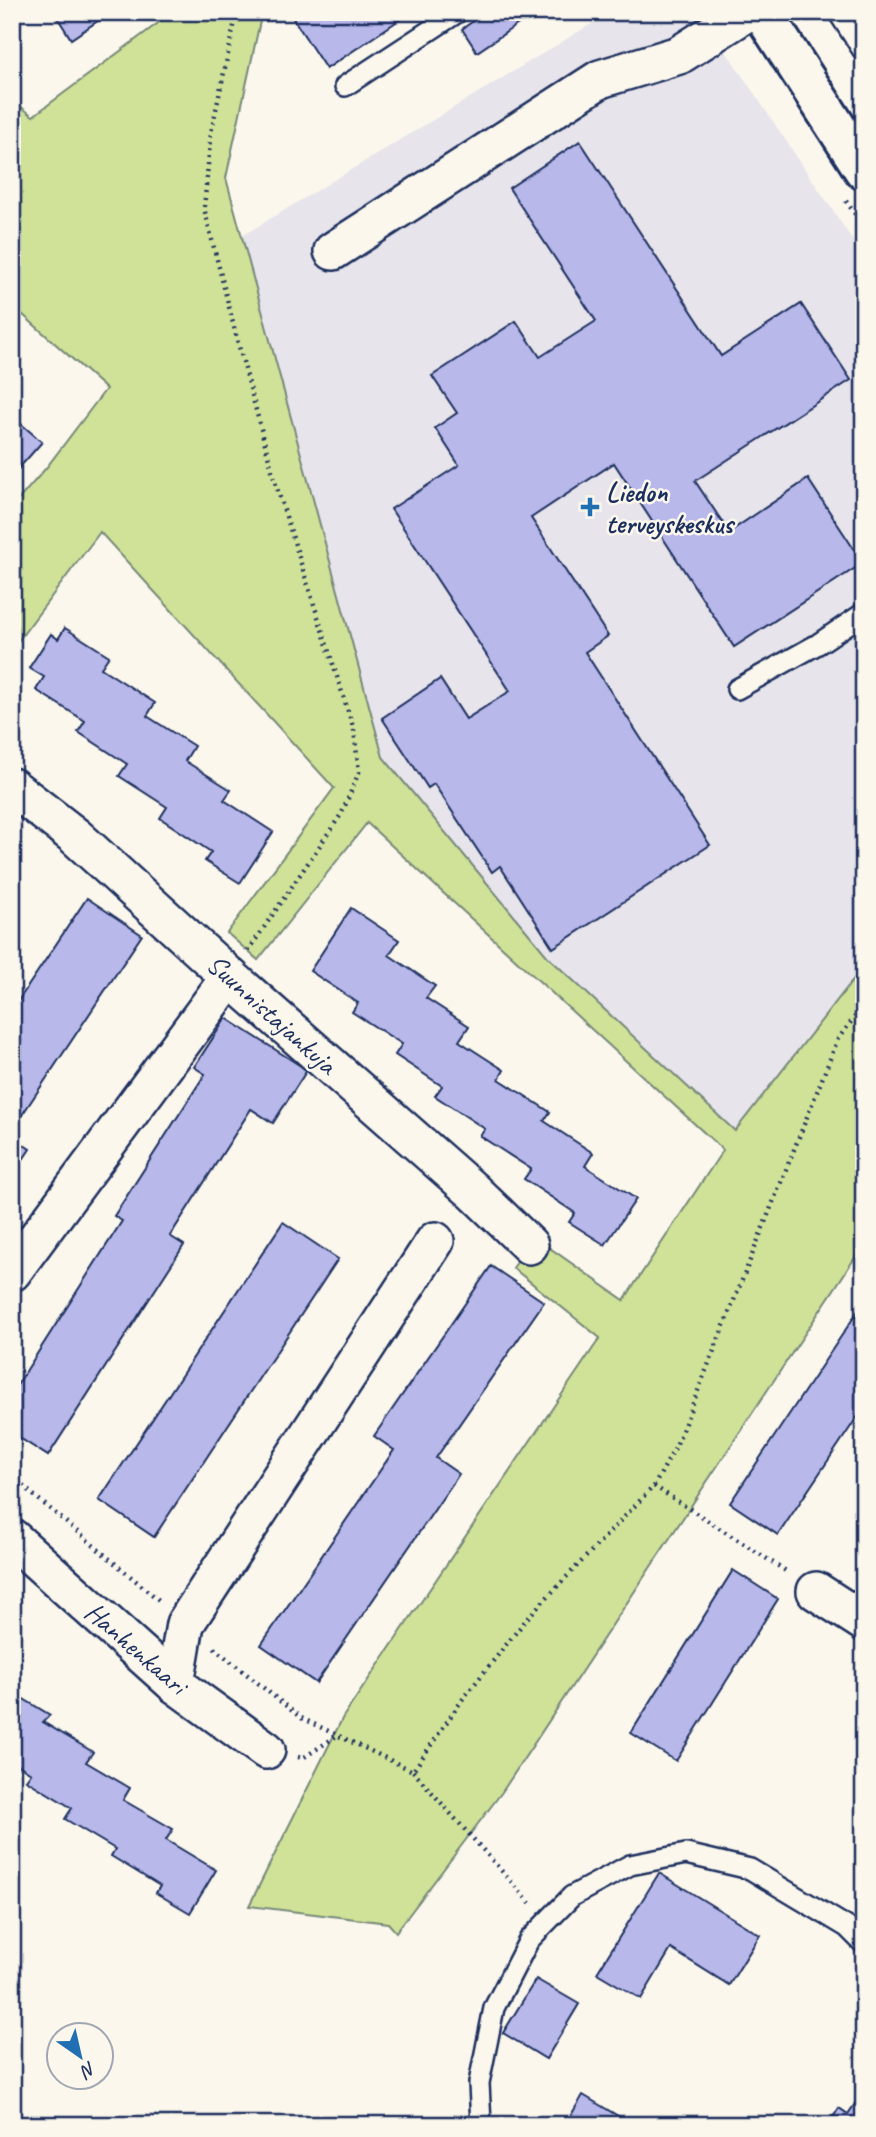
<svg xmlns="http://www.w3.org/2000/svg" width="876" height="2137" font-family="Caveat,sans-serif">
<rect width="100%" height="100%" fill="#fbf7ec"/>
<filter id="ink" filterUnits="userSpaceOnUse"><feTurbulence type="fractalNoise" baseFrequency=".0143" numOctaves="2"/><feDisplacementMap in="SourceGraphic" scale="14" xChannelSelector="R" yChannelSelector="G"/><feConvolveMatrix kernelMatrix="1 2 1 2 8 2 1 2 1" color-interpolation-filters="sRGB"/></filter>
<g filter="url(#ink)">
<path fill="#e7e4eb" d="M611 12H706L723 47 864 257V966L736 1131 548 957 383 757 242 236Z"/>
<path fill="#d0e297" stroke="#76887a" stroke-width="2" d="M173 12H262L226 178 383 757 548 957 735 1131 864 966V1244L502 1792 396 1932 388 1923 249 1906 343 1717 600 1338 513 1268 534 1237 624 1300 723 1150 367 823 258 960 227 933 334 788 100 532 12 649V507L46 468 106 389 12 305V100L33 116Z"/>
<g fill="#b8b8ea" stroke="#1b2f5e" stroke-width="2">
<path d="M54 12H111L71 39Z"/>
<path d="M289 12H407L408 14 326 69Z"/>
<path d="M486 12H536L477 52 462 29Z"/>
<path d="M580 141 721 356 801 304 851 380 695 481 729 532 808 479 863 563 734 647 614 463 531 518 608 636 585 652 710 845 553 948 500 866 492 872 434 784 428 788 382 718 440 679 466 719 510 691 391 509 459 465 435 428 457 413 432 376 516 321 540 357 596 321 509 188Z"/>
<path d="M12 416 42 442 12 476Z"/>
<path d="M65 628 109 656 101 668 155 703 147 716 194 746 185 761 231 790 224 800 273 832 240 883 205 861 211 852 160 818 167 807 119 776 127 764 78 732 85 721 36 690 44 677 29 668 51 634 58 639Z"/>
<path d="M87 898 142 935 12 1130V1010Z"/>
<path d="M351 908 399 940 389 955 435 986 426 998 469 1026 459 1041 504 1070 499 1079 550 1112 544 1121 593 1153 585 1166 636 1199 605 1245 569 1222 575 1213 524 1179 531 1169 480 1136 485 1129 435 1096 442 1086 395 1055 402 1044 352 1012 358 1003 310 971Z"/>
<path d="M226 1018 307 1070 273 1123 251 1109 170 1236 184 1245 48 1456 12 1433V1393L122 1221 114 1216 205 1074 194 1067Z"/>
<path d="M12 1137 30 1149 12 1176Z"/>
<path d="M283 1222 338 1259 154 1537 99 1500Z"/>
<path d="M491 1266 544 1302 436 1458 459 1474 316 1683 261 1645 394 1450 374 1436Z"/>
<path d="M864 1302V1407L778 1535 730 1503Z"/>
<path d="M733 1570 778 1599 676 1761 631 1733Z"/>
<path d="M12 1692 50 1715 43 1722 93 1752 86 1762 130 1788 123 1800 173 1829 166 1840 216 1870 190 1913 156 1893 160 1886 111 1856 115 1849 65 1819 72 1808 26 1780 31 1773 12 1761Z"/>
<path d="M659 1873 760 1935 729 1985 671 1949 641 1999 597 1973Z"/>
<path d="M536 1979 579 2004 546 2059 503 2033Z"/>
<path d="M863 2092 864 2125H828L839 2108 848 2114Z"/>
<path d="M583 2095 633 2125H565Z"/>
</g>
<g fill="none" stroke-linecap="round" stroke-linejoin="round">
<g stroke="#1b2f5e" stroke-width="24">
<g id="service">
<path d="M838 12 864 52"/>
<path d="M345 86 458 12"/>
<path d="M737 689 818 644 864 613"/>
<path d="M481 2125 479 2083 494 2008 529 1940 572 1896 630 1865 686 1854 750 1869 847 1927 864 1944"/>
</g>
</g>
<g stroke="#1b2f5e" stroke-width="42">
<g id="minor">
<path d="M333 251 600 79 679 55 747 12"/>
<path d="M12 787 75 836 230 977 473 1191 529 1245"/>
<path d="M12 1272 230 977"/>
<path d="M12 1538 175 1684 266 1750"/>
<path d="M816 1591 864 1622"/>
<path d="M175 1684 185 1624 435 1241"/>
</g>
</g>
<g stroke="#1b2f5e" stroke-width="44">
<path id="tertiary" d="M762 12 864 170"/>
</g>
<g stroke="#1b2f5e" stroke-width="4.5" stroke-dasharray="2 5" stroke-linecap="butt">
<path d="M237 12 211 133 204 208 237 339 276 485 354 730 359 772 342 813 248 951"/>
<path d="M846 201 864 227"/>
<path d="M12 1477 160 1601"/>
<path d="M654 1486 789 1573"/>
<path d="M214 1648 301 1718 413 1771 462 1700 529 1616 654 1486 676 1446 838 1039 864 1005"/>
<path d="M298 1757 303 1758 338 1735"/>
<path d="M413 1771 530 1903"/>
</g>
<use href="#service" stroke="#fbf7ec" stroke-width="19"/>
<use href="#minor" stroke="#fbf7ec" stroke-width="37"/>
<use href="#tertiary" stroke="#fbf7ec" stroke-width="38"/>
</g>
</g>
<path fill="#1f6fb2" stroke="#fbf7ec" stroke-width="2.5" d="M586.5 496.5h7v7h7v7h-7v7h-7v-7h-7v-7h7z"/>
<g text-anchor="middle" dominant-baseline="central" stroke-width="5" stroke-linejoin="round" paint-order="stroke">
<g font-size="28" font-weight="bold" fill="#1b2f5e" stroke="#fbf7ec" text-anchor="start">
<text x="606" y="491">Liedon<tspan x="606" dy="32">terveyskeskus</tspan></text>
</g>
<g font-size="28" fill="#1b2f5e" stroke="#fbf7ec">
<text transform="translate(272 1014) rotate(42)">Suunnistajankuja</text>
<text transform="translate(136 1648) rotate(41)">Hanhenkaari</text>
</g>
</g>
<rect width="876" height="2137" fill="none" stroke="#fbf7ec" stroke-width="42"/>
<rect x="21" y="21" width="834" height="2095" fill="none" stroke="#1b2f5e" stroke-width="2.5" filter="url(#ink)"/>
<g transform="translate(80 2056) rotate(146)"><circle r="33" fill="#fbf7ec" stroke="#a1a7b3" stroke-width="2"/>
<path d="M0-5L12 26L0 18L-12 26Z" fill="#1f6fb2"/>
<text y="-10" font-size="19" font-weight="bold" text-anchor="middle" fill="#1b2f5e">N</text>
</g>
</svg>
